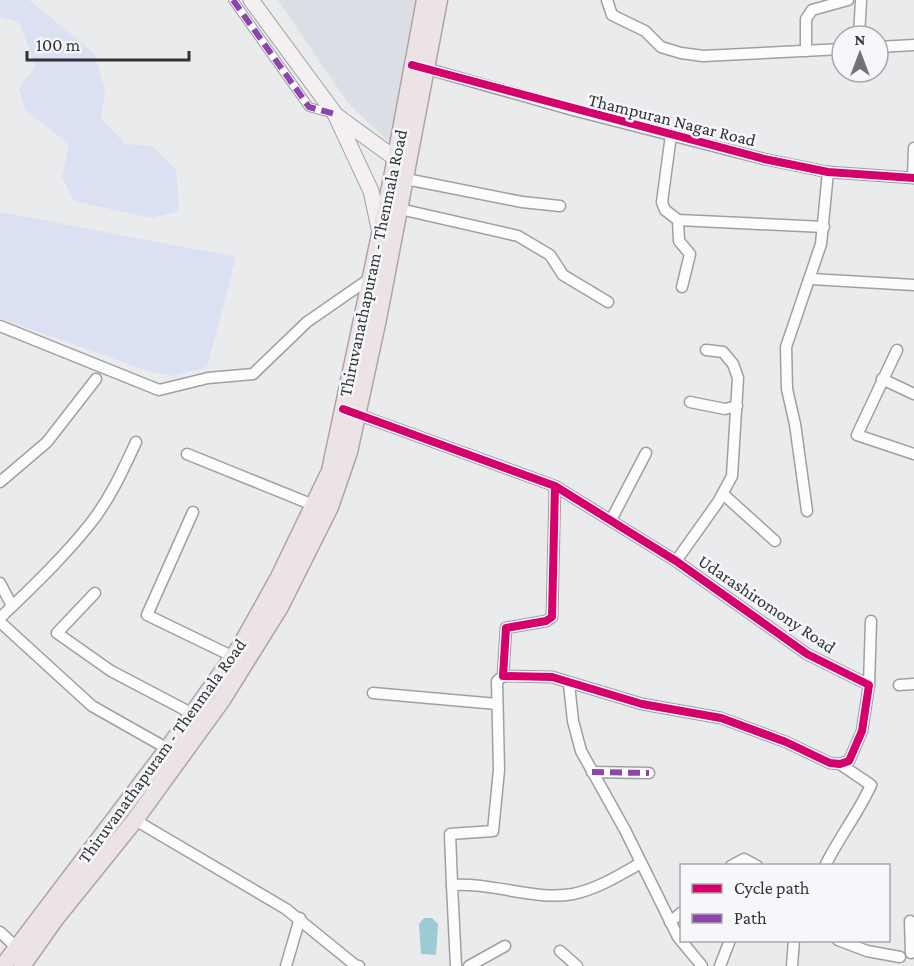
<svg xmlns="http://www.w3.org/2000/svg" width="914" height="966" font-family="'Crimson Pro',serif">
<rect width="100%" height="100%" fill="#e9ebed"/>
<path fill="#dbdee5" d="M278 0H417L392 145 348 103Z"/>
<g fill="#dbe1f2">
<path d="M0 0H29L94 53 105 91 101 118 125 144 152 146 176 170 179 211 151 218 74 201 62 178 69 144 25 110 19 88 36 67 19 22 0 17Z"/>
<path d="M0 212 236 257 207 367 171 376 148 371 0 318Z"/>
</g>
<path fill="#9ecad4" d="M424 918H432L438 924 436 955 421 954 419 924Z"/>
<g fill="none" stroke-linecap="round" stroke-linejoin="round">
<g stroke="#9ea0a1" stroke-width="10">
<path id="pedestrian" d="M233 0 309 107 334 114"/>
</g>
<g stroke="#9ea0a1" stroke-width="13">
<g id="minor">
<path d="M607 0 612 15 645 31 661 47 681 53 703 56 842 49"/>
<path d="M859 36 861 0"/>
<path d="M878 47 914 45"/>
<path d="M806 51V19L812 10 848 0"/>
<path d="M421 67 573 110 764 159 828 172 914 178"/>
<path d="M671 135 662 202 665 210 678 220 824 227"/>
<path d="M913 178 914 148"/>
<path d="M406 179 522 202 560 206"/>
<path d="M400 209 518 236 550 255 563 275 608 302"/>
<path d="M678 220 679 241 690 254 682 287"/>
<path d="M811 279 914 285"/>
<path d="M0 326 159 390 208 378 253 374 307 322 369 279"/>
<path d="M897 350 857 435 914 454"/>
<path d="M882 379 914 394"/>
<path d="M690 402 725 409 737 406"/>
<path d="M351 412 555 486 676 561 807 654 869 685 862 731 849 761 840 764 830 763 786 742 721 718 642 704 552 677 503 676 506 628 546 621 552 617 555 486"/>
<path d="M187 454 318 507"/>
<path d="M0 482 47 442 96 379"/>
<path d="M723 494 775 541"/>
<path d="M807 511 795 424 787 389 786 347 821 244 828 172"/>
<path d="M193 512 147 615 238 659"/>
<path d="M611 520 646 453"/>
<path d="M676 561 718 502 732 476 738 378 733 364 723 352 706 350"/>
<path d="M0 583 12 606"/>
<path d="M95 593 57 633 111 671 193 714"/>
<path d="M0 618C31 588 63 558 90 524 110 499 123 470 136 442"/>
<path d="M0 622 92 706 168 749"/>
<path d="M569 684 573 721 581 751 625 830 678 937 702 966"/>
<path d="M869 685 871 621"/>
<path d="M899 685 914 684"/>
<path d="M373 693 497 704"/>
<path d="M592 772 649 773"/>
<path d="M135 820 286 909 355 965 359 966"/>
<path d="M731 866 744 859 757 866"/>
<path d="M825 866C839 837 858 814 871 785L840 764"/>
<path d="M452 885 450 834 493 831 499 770 497 681 503 676"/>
<path d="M910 921 911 953"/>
<path d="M670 922 682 912"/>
<path d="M0 932 17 948"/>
<path d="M838 940 867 951 900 957"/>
<path d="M560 951 577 966"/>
<path d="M286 966 300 918"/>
<path d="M456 966 452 885C493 882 534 901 573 894 598 889 619 875 641 863"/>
<path d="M469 966 505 946"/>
<path d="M720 966 730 940"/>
<path d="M792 966 794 940"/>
</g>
</g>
<g stroke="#9ea0a1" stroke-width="17">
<g id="secondary">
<path d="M251 0 335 114 371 191 380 233"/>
<path d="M337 116 396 159 406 163"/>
</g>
</g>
<g stroke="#b3a2a5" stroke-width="19">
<g id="primary">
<path d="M3 966 169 747 240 647 278 579 330 471 393 173 425 0"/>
<path d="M22 966 56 918 135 820 222 700 280 607 330 507 349 452 378 319 439 0"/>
</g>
</g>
<use href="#pedestrian" stroke="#fcfcfc" stroke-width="8"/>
<use href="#minor" stroke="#fcfcfc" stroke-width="10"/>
<use href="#secondary" stroke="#f4eff0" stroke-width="15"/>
<use href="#primary" stroke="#ece3e4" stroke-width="16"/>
<g stroke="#8e44ad" stroke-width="6" stroke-dasharray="12 6" stroke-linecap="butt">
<path d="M233 0 309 107 335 114"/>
<path d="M592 772 649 773"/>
</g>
<g stroke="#f5f7fb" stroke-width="11">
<g id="cycleway">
<path d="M412 65 764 159 828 172 914 178"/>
<path d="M343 409 555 486 676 561 807 654 869 685 862 731 849 761 840 764 830 763 786 742 721 718 642 704 552 677 503 676 506 628 546 621 552 617 555 486"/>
</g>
</g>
<use href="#cycleway" stroke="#d6006c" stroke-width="8"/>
</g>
<g text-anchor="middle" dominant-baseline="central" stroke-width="5" stroke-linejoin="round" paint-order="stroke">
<g font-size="18" fill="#323334" stroke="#f5f7fb">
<text transform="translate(672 120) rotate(14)">Thampuran Nagar Road</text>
<text transform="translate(373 263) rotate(-78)">Thiruvanathapuram - Thenmala Road</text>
<text transform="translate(767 604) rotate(34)">Udarashiromony Road</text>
<text transform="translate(162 751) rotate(-54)">Thiruvanathapuram - Thenmala Road</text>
</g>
</g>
<rect x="680" y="864" width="210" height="78" fill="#f5f7fb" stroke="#a7a9ab" stroke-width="1.5"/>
<rect x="692" y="884" width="30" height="9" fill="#d6006c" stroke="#a7a9ab" stroke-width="1.5"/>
<text x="734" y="894" font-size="18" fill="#323334">Cycle path</text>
<rect x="692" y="914" width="30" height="9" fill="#8e44ad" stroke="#a7a9ab" stroke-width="1.5"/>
<text x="734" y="924" font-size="18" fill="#323334">Path</text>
<g transform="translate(860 54)"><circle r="28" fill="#f5f7fb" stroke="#a7a9ab" stroke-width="1.5"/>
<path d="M0-4.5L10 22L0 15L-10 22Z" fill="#727375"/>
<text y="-9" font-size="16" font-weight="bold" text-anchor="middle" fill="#323334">N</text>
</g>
<path d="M27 51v9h162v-9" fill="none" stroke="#323334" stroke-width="3"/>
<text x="36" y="51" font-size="18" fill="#323334" stroke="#f5f7fb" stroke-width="4.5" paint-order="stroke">100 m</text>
</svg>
